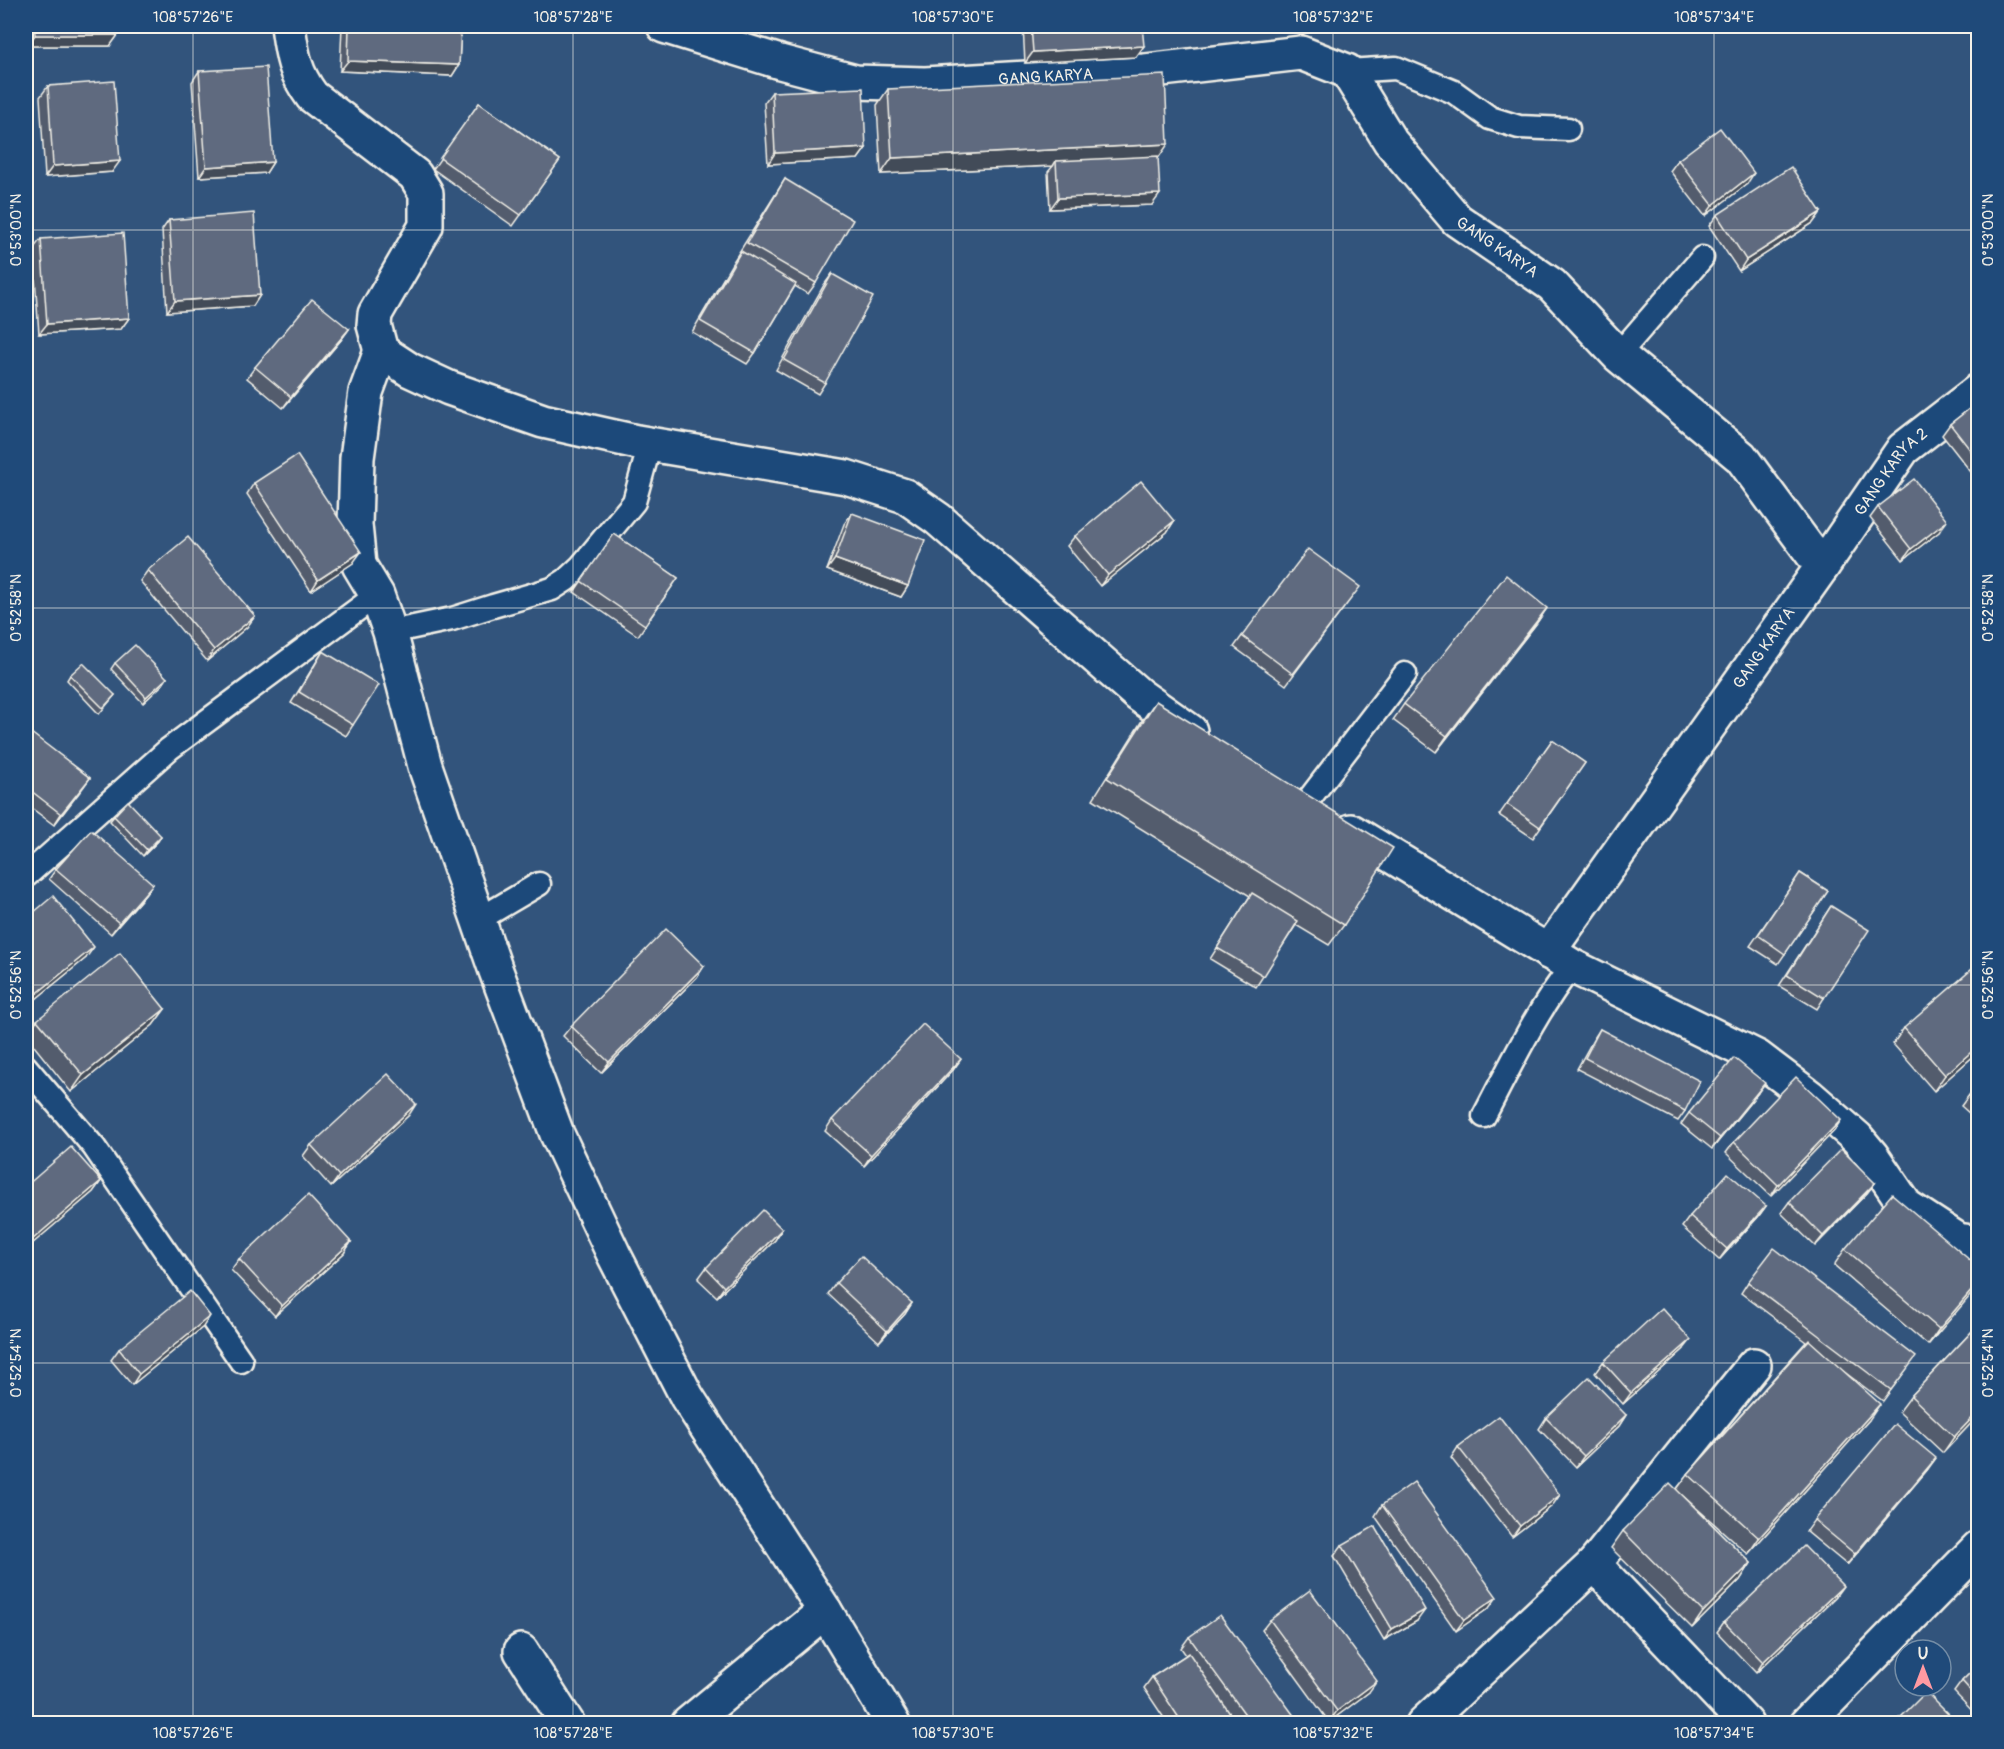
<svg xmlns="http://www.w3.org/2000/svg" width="2004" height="1749" font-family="Pangolin,sans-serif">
<rect width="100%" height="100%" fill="#32547c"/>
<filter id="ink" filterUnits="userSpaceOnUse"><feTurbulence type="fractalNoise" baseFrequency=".0167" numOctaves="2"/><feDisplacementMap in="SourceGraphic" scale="12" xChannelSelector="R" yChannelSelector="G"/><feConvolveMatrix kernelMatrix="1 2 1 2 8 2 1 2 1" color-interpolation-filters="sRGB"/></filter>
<g filter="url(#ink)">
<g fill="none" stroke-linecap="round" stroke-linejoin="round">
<g stroke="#f4f1e8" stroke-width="27">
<g id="lane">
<path d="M1347 71 1396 68 1454 92 1490 118 1519 127 1568 129"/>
<path d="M1618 355 1702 258"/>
<path d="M390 632 452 619 493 606 552 589 566 580 581 566 634 502 650 444"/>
<path d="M1306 803 1405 674"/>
<path d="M26 876 169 749 377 595"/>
<path d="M478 920 539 884"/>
<path d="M26 1067 94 1147 241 1361"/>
<path d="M1484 1116C1511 1065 1536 1011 1572 966"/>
</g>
</g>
<g stroke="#f4f1e8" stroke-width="38">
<g id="street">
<path d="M288 26C292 54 294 72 312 96L415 175 426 193V226L375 314 374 325 381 351 410 370 449 388 543 421 637 442 846 477 905 496 938 519 1139 695 1190 731"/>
<path id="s1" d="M664 26 780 62 856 82 925 84 1145 71 1301 53 1347 71 1390 141 1457 220 1552 285 1618 355 1741 457 1822 567 1548 952"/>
<path d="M381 351 366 392 357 458 355 525 359 565 377 595 390 632 425 766 496 971 557 1134 614 1255 687 1397 825 1611 893 1724"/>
<path id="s2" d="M1822 567 1903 449 1978 391"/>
<path d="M1351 831 1572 966 1757 1057 1810 1097 1857 1138 1872 1156 1906 1206 1958 1240 1978 1243"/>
<path d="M1594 1564 1754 1365"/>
<path d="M521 1651 568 1724"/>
<path d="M688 1724 825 1611"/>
<path d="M1423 1724 1594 1564 1746 1724"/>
<path d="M1806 1724 1978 1548"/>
</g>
</g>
<use href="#lane" stroke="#1f4a7a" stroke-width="22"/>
<use href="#street" stroke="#1f4a7a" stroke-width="33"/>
</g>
<g fill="#525c6d" stroke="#f4f1e8" stroke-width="1.5">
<path d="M27 26H118V35L110 46H27Z"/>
<path d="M342 26H461L459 65 452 76 340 71Z"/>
<path d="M1023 26H1142L1136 57 1025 63Z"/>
<path d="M199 71 273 162 266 173 199 177 192 82Z"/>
<path d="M48 86 112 172 45 177 40 97Z"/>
<path d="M888 89 1158 159 1152 205 1050 209 1048 172 1053 166 881 174 877 105Z"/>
<path d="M772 92 866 148 858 159 768 164 764 103Z"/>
<path d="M479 103 560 160 513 226 433 169Z"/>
<path d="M1678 160 1747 184 1705 216 1670 171Z"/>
<path d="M785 179 816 283 808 294 795 286 755 353 747 364 692 332 733 262Z"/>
<path d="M1821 212 1813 223 1739 271 1709 226 1717 215Z"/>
<path d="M169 220 260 295 253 306 167 312 162 230Z"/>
<path d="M41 239 129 318 121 329 39 334 33 249Z"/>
<path d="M832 274 825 383 818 394 776 370 824 285Z"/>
<path d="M349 329 341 340 283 408 247 378 255 367Z"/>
<path d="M1978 402V481L1942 435 1950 424Z"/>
<path d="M254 483 353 563 311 591 247 494Z"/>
<path d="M1878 507 1939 532 1903 560 1870 518Z"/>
<path d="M852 513 908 586 901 597 827 570 844 524Z"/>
<path d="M1174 521 1167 532 1100 586 1067 546 1075 536Z"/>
<path d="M614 534 678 578 638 636 574 592Z"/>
<path d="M148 570 255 616 247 627 207 661 140 581Z"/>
<path d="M1352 597 1286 685 1234 647 1242 636Z"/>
<path d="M1547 608 1536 624 1436 752 1393 720 1404 704Z"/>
<path d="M323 651 353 725 346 736 291 703Z"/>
<path d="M115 663 167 678 163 684 143 703 111 669Z"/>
<path d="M70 675 115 695 99 714 67 680Z"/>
<path d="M1156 701 1344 925 1329 945 1296 925 1256 987 1210 959 1250 896 1093 799 1141 722Z"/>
<path d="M26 730 90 778 54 825 26 804Z"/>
<path d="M1552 740 1585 763 1533 838 1499 815Z"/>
<path d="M114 816 161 836 158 841 143 856 110 821Z"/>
<path d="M56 869 153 884 145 895 111 934 49 879Z"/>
<path d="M1800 873 1828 891 1778 964 1750 946Z"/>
<path d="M1831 906 1824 998 1817 1009 1779 986Z"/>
<path d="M26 919 86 958 26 1007Z"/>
<path d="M704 966 697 977 601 1073 563 1036 571 1026Z"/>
<path d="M165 1009 153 1025 71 1092 26 1036 37 1020Z"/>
<path d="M1904 1028 1978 1052 1934 1091 1893 1044Z"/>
<path d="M1600 1029 1685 1111 1678 1121 1577 1069 1593 1040Z"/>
<path d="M961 1059 953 1070 864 1166 825 1131 832 1120Z"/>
<path d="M1978 1083V1121L1961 1106Z"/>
<path d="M1757 1094 1712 1149 1681 1124 1689 1113Z"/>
<path d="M409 1115 331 1187 303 1156 311 1145Z"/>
<path d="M1834 1131 1771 1196 1726 1153 1734 1142Z"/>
<path d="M101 1181 93 1192 26 1249V1186Z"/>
<path d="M1875 1183 1867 1193 1815 1246 1781 1213 1789 1202Z"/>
<path d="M1766 1206 1758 1217 1719 1260 1682 1227 1690 1216Z"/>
<path d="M782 1229 775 1240 717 1297 698 1279 706 1268Z"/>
<path d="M351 1242 344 1253 275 1316 231 1270 239 1259Z"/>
<path d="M1845 1249 1978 1267V1285L1928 1345 1834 1265Z"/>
<path d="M1748 1282 1908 1367 1883 1401 1843 1371 1869 1420 1748 1554 1683 1496 1751 1563 1740 1580 1692 1628 1611 1548 1623 1531 1677 1489 1688 1474 1806 1342 1741 1293Z"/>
<path d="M836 1283 912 1303 905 1314 879 1342 828 1294Z"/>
<path d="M1978 1325V1416L1943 1453 1899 1412 1911 1396Z"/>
<path d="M203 1327 132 1385 111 1360 119 1349Z"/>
<path d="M1683 1350 1623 1404 1595 1373 1603 1362Z"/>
<path d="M1626 1415 1619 1426 1576 1467 1539 1429 1546 1418Z"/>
<path d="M1458 1447 1552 1506 1512 1537 1451 1458Z"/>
<path d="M1928 1469 1847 1565 1806 1531 1814 1520Z"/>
<path d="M1382 1505 1489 1608 1456 1631 1375 1516Z"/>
<path d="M1342 1545 1417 1621 1384 1640 1334 1556Z"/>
<path d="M1835 1597 1756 1673 1717 1632 1724 1622Z"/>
<path d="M1270 1620 1369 1692 1329 1722 1262 1630Z"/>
<path d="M1189 1637 1295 1717 1291 1724H1168L1144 1688 1152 1677 1186 1655 1181 1648Z"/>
<path d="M1978 1665V1717L1954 1692 1962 1681Z"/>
</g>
<g fill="#424b59" stroke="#f4f1e8" stroke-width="1.5">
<path d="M35 35H118L110 46H27Z"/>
<path d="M1144 46 1136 57 1025 63 1033 52Z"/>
<path d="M348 61 459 65 452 76 340 71Z"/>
<path d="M31 136 26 143V137Z"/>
<path d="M1168 144 1157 160 1056 161 1053 166 881 174 892 158Z"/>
<path d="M866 148 858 159 768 164 775 153Z"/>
<path d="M120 161 112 172 45 177 53 166Z"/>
<path d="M273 162 266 173 199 177 206 167Z"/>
<path d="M1754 173 1747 184 1705 216 1713 205Z"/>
<path d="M1160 194 1152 205 1050 209 1058 198Z"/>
<path d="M1821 212 1813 223 1739 271 1746 260Z"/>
<path d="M260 295 253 306 167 312 175 301Z"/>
<path d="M129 318 121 329 39 334 47 324Z"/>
<path d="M349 329 341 340 283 408 291 397Z"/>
<path d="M1174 521 1167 532 1100 586 1108 575Z"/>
<path d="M1947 521 1939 532 1903 560 1911 549Z"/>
<path d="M361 552 353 563 311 591 318 580Z"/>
<path d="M835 559 908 586 901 597 827 570Z"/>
<path d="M1547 608 1536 624 1436 752 1447 736Z"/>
<path d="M255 616 247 627 207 661 214 650Z"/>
<path d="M167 678 163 684 143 703 146 697Z"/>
<path d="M90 778 82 789 54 825 61 814Z"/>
<path d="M161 836 158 841 143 856 147 850Z"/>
<path d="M153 884 145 895 111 934 119 923Z"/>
<path d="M94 947 86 958 26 1007V1005L30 999Z"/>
<path d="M704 966 697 977 601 1073 609 1062Z"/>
<path d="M165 1009 153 1025 71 1092 83 1075Z"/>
<path d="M1978 1046V1052L1934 1091 1945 1075Z"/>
<path d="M961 1059 953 1070 864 1166 871 1155Z"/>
<path d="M1765 1083 1757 1094 1712 1149 1720 1138Z"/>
<path d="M416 1104 409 1115 331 1187 339 1176Z"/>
<path d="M1841 1120 1834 1131 1771 1196 1778 1185Z"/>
<path d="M101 1181 93 1192 26 1249 33 1239Z"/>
<path d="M1875 1183 1867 1193 1815 1246 1823 1236Z"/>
<path d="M1766 1206 1758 1217 1719 1260 1727 1249Z"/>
<path d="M782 1229 775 1240 717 1297 724 1287Z"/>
<path d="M351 1242 344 1253 275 1316 282 1306Z"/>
<path d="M1978 1283V1285L1975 1290 1928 1345 1939 1329Z"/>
<path d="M912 1303 905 1314 879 1342 887 1331Z"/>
<path d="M210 1316 203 1327 132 1385 139 1374Z"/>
<path d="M1691 1340 1683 1350 1623 1404 1631 1393Z"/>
<path d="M1880 1404 1869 1420 1748 1554 1759 1538Z"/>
<path d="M1978 1412V1416L1943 1453 1954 1437Z"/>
<path d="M1626 1415 1619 1426 1576 1467 1584 1456Z"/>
<path d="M1936 1458 1928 1469 1847 1565 1855 1554Z"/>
<path d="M1560 1495 1552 1506 1512 1537 1520 1526Z"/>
<path d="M1751 1563 1740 1580 1692 1628 1703 1612Z"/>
<path d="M1843 1586 1835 1597 1756 1673 1763 1662Z"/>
<path d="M1497 1597 1489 1608 1456 1631 1464 1620Z"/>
<path d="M1425 1610 1417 1621 1384 1640 1392 1629Z"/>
<path d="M1377 1681 1369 1692 1329 1722 1337 1711Z"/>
</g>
<g fill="#5f6b7f" stroke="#f4f1e8" stroke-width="1.5">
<path d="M34 26H118V35H35Z"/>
<path d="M349 26H461L459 65 348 61Z"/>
<path d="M1031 26H1142L1144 46 1033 52Z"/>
<path d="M26 65 31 136 26 137Z"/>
<path d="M266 67 273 162 206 167 199 71Z"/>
<path d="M1165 75 1168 144 892 158 888 89Z"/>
<path d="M114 81 120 161 53 166 48 86Z"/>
<path d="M863 88 866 148 775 153 772 92Z"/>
<path d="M479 103 560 160 521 215 440 158Z"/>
<path d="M1720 128 1754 173 1713 205 1678 160Z"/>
<path d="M1158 156 1160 194 1058 198 1056 161Z"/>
<path d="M1791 167 1821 212 1746 260 1717 215Z"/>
<path d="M785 179 853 220 816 283 747 243Z"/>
<path d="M254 213 260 295 175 301 169 220Z"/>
<path d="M123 233 129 318 47 324 41 239Z"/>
<path d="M741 251 796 284 755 353 700 321Z"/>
<path d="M832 274 873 297 825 383 784 360Z"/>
<path d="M312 299 349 329 291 397 255 367Z"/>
<path d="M1978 402V460L1950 424Z"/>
<path d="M297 455 361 552 318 580 254 483Z"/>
<path d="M1914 479 1947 521 1911 549 1878 507Z"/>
<path d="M1141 481 1174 521 1108 575 1075 536Z"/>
<path d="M852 513 925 540 908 586 835 559Z"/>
<path d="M614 534 678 578 645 625 581 581Z"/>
<path d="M188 537 255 616 214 650 148 570Z"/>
<path d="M1308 549 1360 587 1293 674 1242 636Z"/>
<path d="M1506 575 1547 608 1447 736 1404 704Z"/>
<path d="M135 645 167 678 146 697 115 663Z"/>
<path d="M323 651 379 685 353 725 299 692Z"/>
<path d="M83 663 115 695 103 708 70 675Z"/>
<path d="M1156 701 1393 848 1344 925 1107 778Z"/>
<path d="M26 729 90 778 61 814 26 787Z"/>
<path d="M1552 740 1585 763 1540 827 1507 804Z"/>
<path d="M128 801 161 836 147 850 114 816Z"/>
<path d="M91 830 153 884 119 923 56 869Z"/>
<path d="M1800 873 1828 891 1785 954 1758 935Z"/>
<path d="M1252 893 1298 921 1264 976 1217 948Z"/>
<path d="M53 896 94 947 30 999 26 994V919Z"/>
<path d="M1831 906 1869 930 1824 998 1787 975Z"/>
<path d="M666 929 704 966 609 1062 571 1026Z"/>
<path d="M120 953 165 1009 83 1075 37 1020Z"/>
<path d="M1978 964V1046L1945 1075 1904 1028Z"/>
<path d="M923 1024 961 1059 871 1155 832 1120Z"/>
<path d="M1600 1029 1700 1081 1685 1111 1585 1058Z"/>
<path d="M1734 1058 1765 1083 1720 1138 1689 1113Z"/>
<path d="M388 1074 416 1104 339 1176 311 1145Z"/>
<path d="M1796 1077 1841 1120 1778 1185 1734 1142Z"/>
<path d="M1978 1083V1104L1969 1096Z"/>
<path d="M71 1147 101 1181 33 1239 26 1231V1186Z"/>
<path d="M1841 1149 1875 1183 1823 1236 1789 1202Z"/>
<path d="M1728 1173 1766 1206 1727 1249 1690 1216Z"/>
<path d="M1892 1194 1978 1267V1283L1939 1329 1845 1249Z"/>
<path d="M308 1195 351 1242 282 1306 239 1259Z"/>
<path d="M763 1210 782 1229 724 1287 706 1268Z"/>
<path d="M1774 1248 1916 1357 1891 1390 1748 1282Z"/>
<path d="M861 1256 912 1303 887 1331 836 1283Z"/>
<path d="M190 1291 210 1316 139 1374 119 1349Z"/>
<path d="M1662 1308 1691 1340 1631 1393 1603 1362Z"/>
<path d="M1978 1325V1412L1954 1437 1911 1396Z"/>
<path d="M1809 1340 1880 1404 1759 1538 1688 1474Z"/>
<path d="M1589 1377 1626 1415 1584 1456 1546 1418Z"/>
<path d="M1499 1416 1560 1495 1520 1526 1458 1447Z"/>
<path d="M1895 1424 1936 1458 1855 1554 1814 1520Z"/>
<path d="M1414 1482 1497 1597 1464 1620 1382 1505Z"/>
<path d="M1670 1483 1751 1563 1703 1612 1623 1531Z"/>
<path d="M1375 1526 1425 1610 1392 1629 1342 1545Z"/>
<path d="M1804 1546 1843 1586 1763 1662 1724 1622Z"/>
<path d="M1310 1590 1377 1681 1337 1711 1270 1620Z"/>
<path d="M1220 1615 1295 1717 1287 1724H1252L1189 1637Z"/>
<path d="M1189 1653 1237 1724H1183L1152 1677Z"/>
<path d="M1978 1665V1699L1962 1681Z"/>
<path d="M1926 1692 1958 1724H1894Z"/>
</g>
</g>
<path fill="none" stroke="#f4f1e8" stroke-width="1.5" stroke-opacity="0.45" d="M193 26V1724M573 26V1724M953 26V1724M1333 26V1724M1714 26V1724M26 230H1978M26 608H1978M26 985H1978M26 1363H1978"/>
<g text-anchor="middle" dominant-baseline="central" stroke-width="5" stroke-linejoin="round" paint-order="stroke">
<g font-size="16" fill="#f4f1e8" stroke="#1f4a7a">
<text stroke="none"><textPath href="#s1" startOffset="390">GANG KARYA</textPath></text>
<text stroke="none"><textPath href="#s1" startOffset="930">GANG KARYA</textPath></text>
<text stroke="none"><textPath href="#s2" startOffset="118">GANG KARYA 2</textPath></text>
<text transform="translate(1764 648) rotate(-55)">GANG KARYA</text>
</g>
</g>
<rect width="2004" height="1749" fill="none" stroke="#1f4a7a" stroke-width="66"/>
<g transform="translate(1923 1668)"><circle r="28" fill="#1f4a7a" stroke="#748da6" stroke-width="1.5"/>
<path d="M0-4.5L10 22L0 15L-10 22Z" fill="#ff9aa2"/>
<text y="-9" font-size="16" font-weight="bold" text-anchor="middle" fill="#f4f1e8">U</text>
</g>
<rect x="33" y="33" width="1938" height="1683" fill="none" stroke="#f4f1e8" stroke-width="2"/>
<g font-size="15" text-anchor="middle" fill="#f4f1e8">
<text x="193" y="22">108°57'26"E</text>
<text x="573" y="22">108°57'28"E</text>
<text x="953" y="22">108°57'30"E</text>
<text x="1333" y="22">108°57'32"E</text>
<text x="1714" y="22">108°57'34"E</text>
<text transform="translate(16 230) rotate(-90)" y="5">0°53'00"N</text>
<text transform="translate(1988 230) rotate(-90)" y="5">0°53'00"N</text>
<text transform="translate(16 608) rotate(-90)" y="5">0°52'58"N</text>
<text transform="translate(1988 608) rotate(-90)" y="5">0°52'58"N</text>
<text transform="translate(16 985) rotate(-90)" y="5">0°52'56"N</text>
<text transform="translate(1988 985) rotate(-90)" y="5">0°52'56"N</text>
<text transform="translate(16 1363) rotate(-90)" y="5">0°52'54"N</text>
<text transform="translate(1988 1363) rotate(-90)" y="5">0°52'54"N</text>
<text x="193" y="1738">108°57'26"E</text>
<text x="573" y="1738">108°57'28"E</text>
<text x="953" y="1738">108°57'30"E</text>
<text x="1333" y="1738">108°57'32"E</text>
<text x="1714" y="1738">108°57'34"E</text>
</g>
</svg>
